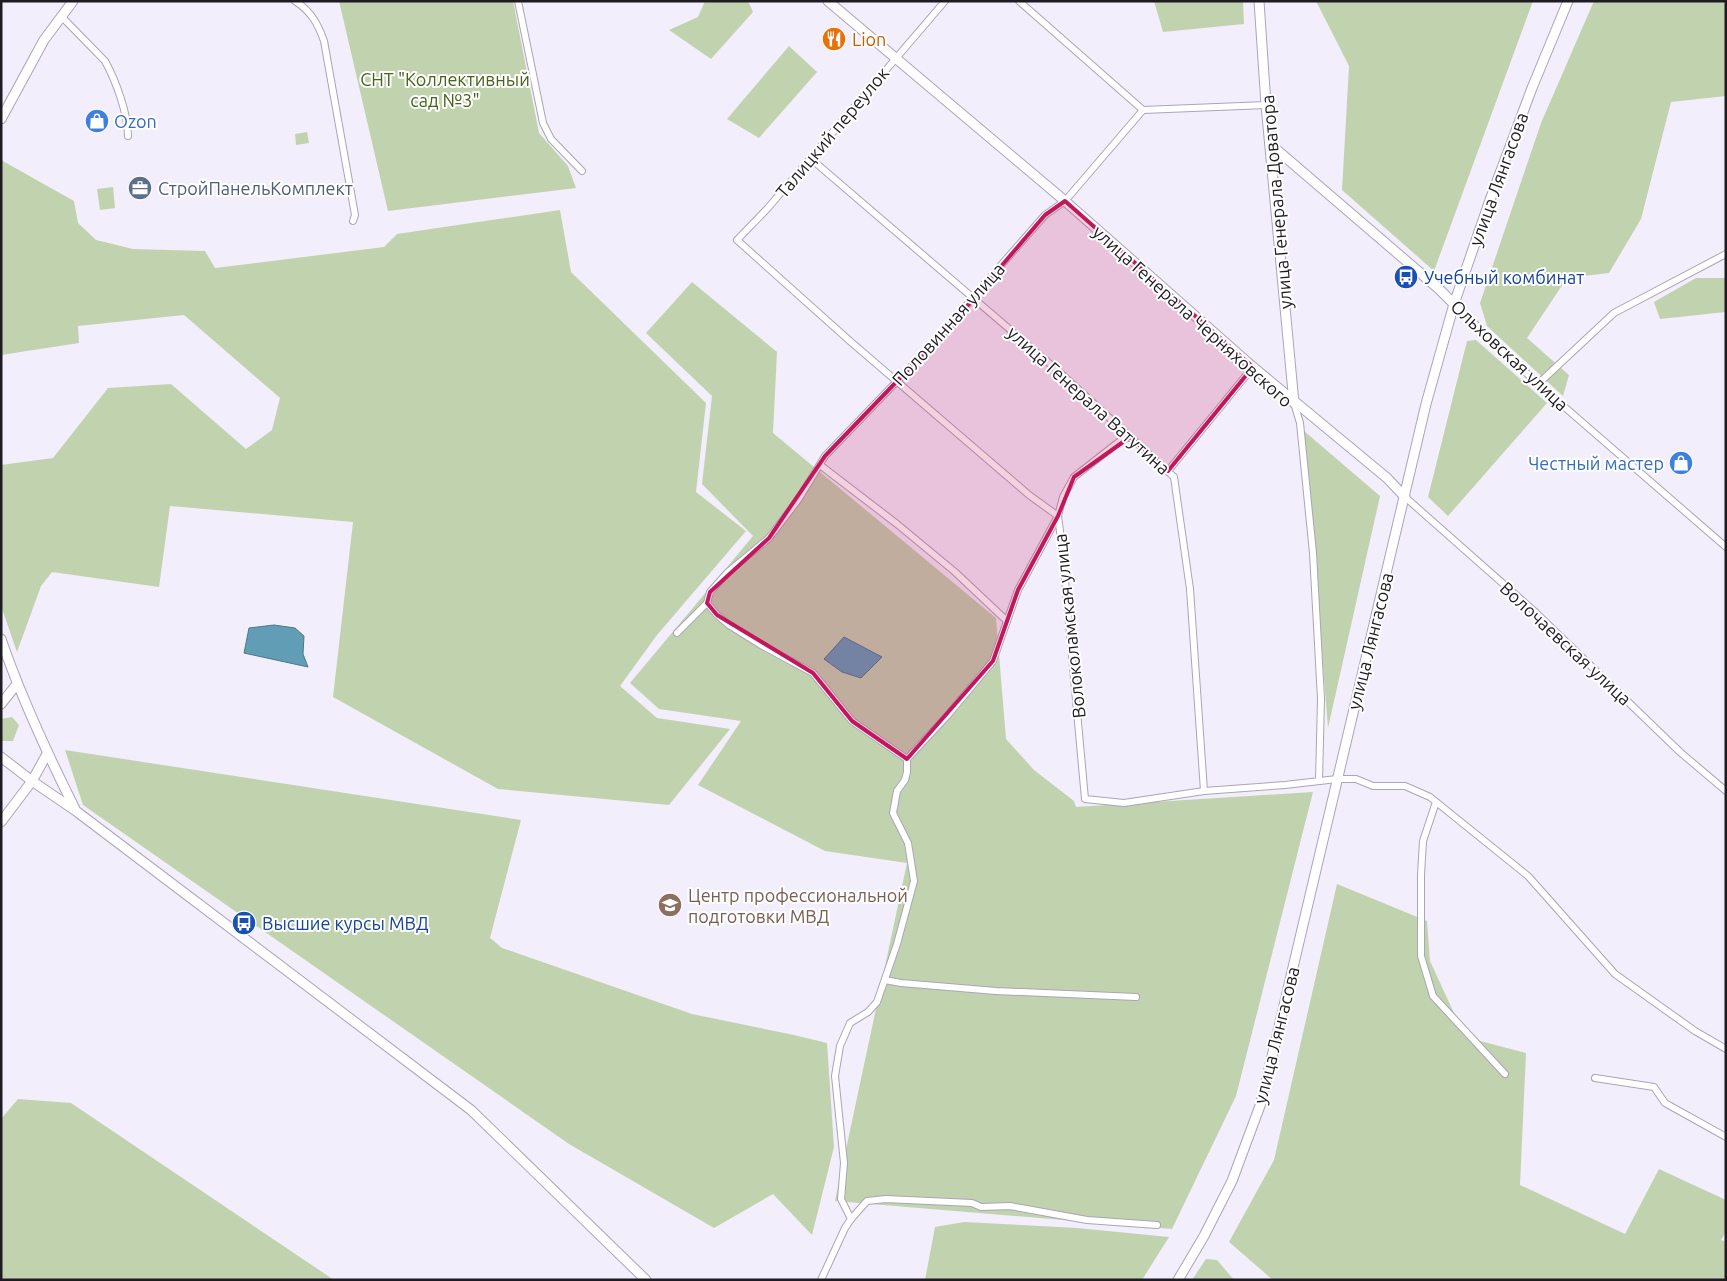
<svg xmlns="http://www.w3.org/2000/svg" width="1727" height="1281" font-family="Ubuntu,sans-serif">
<rect width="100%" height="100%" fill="#f2eefc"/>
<g fill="#c1d3ae">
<path d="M339 1H513L539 133 568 166 576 188 388 211Z"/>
<path d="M705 1H748L753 12 711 59 669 30 698 17Z"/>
<path d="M1154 1H1243L1244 24 1163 32Z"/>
<path d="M1316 1H1533L1434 271 1342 190 1349 66Z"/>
<path d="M1594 1H1726V96L1671 102 1641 219 1609 273 1567 278 1527 338 1569 375 1563 396 1487 326 1480 303 1541 123Z"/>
<path d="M789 46 817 72 759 138 727 119Z"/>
<path d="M307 132 309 143 296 145 295 134Z"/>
<path d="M1 160 74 201 78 223 96 240 133 249 205 251 215 268 384 247 397 234 560 210 571 272 706 403 696 492 746 531 657 635 620 686 657 718 730 729 669 805 498 789 333 697 353 522 170 506 159 587 52 572 41 586 17 652 1 606V465L53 458 108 388 171 384 246 449 272 430 280 398 184 315 78 326 79 343 1 355Z"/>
<path d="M113 187 115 208 100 210 97 189Z"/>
<path d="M1696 278H1726V312L1660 319 1654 302Z"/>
<path d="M692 282 777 352 773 433 996 618 1006 739 1034 770 1074 801 1076 807 1313 792 1236 1096 1172 1229 835 1201 907 863 825 851 698 785 741 721 659 709 630 683 753 536 702 484 712 396 646 333Z"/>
<path d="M1476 340 1547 403 1448 516 1428 497 1467 341Z"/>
<path d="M1304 431 1380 496 1328 728Z"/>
<path d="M12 717 19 725 13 741H1V719Z"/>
<path d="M65 750 521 820 490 938 502 948 692 1014 794 1035 827 1043 834 1147 812 1235 773 1194 714 1228 569 1144 83 805Z"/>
<path d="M1337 884 1427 921 1430 961 1465 1037 1526 1053 1520 1185 1625 1234 1659 1169 1726 1200V1232L1721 1240 1726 1242V1280H1273L1229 1242 1274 1160Z"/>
<path d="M18 1099 71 1103 334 1280H1V1119Z"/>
<path d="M964 1222 1077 1228 1169 1237 1142 1280H925L935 1227Z"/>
<path d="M1206 1259 1217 1260 1234 1280H1192Z"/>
</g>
<g fill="#619eb6" stroke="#4d778a">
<path d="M274 625 295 628 304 636 303 654 308 667 244 653 249 628Z"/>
<path d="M844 637 882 657 861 678 842 672 824 659Z"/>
</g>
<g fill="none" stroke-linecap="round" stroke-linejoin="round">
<g stroke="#aba4ba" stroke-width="8">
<g id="street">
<path d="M295 1C311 11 318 24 324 41L355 215 353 221"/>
<path d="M518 1 543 123 551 139 582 171"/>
<path d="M945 1 767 209 737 240 851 342 1029 495 1058 516 1062 547 1085 799 1124 803 1204 791 1285 785 1337 779H1356L1373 786H1405L1430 797 1528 876 1615 974 1695 1031 1726 1049"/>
<path d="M1019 1 1143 110"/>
<path d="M61 16 105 61C116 81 128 114 128 136"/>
<path d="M810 158 1056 369 1174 477 1190 589 1204 791"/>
<path d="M1454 304 1538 384 1726 547"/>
<path d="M1538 384 1614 313 1726 254"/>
<path d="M1294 403 1300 423 1313 553 1321 699 1319 781"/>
<path d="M820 465 897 524 955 572 1007 621"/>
<path d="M1168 471 1253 367"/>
<path d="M1405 497 1534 611 1680 752 1726 791"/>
<path d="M707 603 717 615 729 625 761 645 813 673 852 721 907 759"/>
<path d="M677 633 707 603 710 592 728 572 769 538 798 500 825 456 950 326 973 297 1045 215 1065 201 1143 110 1266 105"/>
<path d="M1436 802 1423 841 1421 875V956L1433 996 1505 1074"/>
<path d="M885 980 901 983 996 991 1136 997"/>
<path d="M1595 1078 1654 1087 1665 1103 1726 1137"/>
<path d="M851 1219 841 1199 844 1163 835 1076 840 1046 850 1023 868 1012 877 1002 897 944 914 881 908 843 893 813 897 791 905 780 907 772V759L947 716 993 661 1018 590 1058 516 1063 497 1074 477 1120 441 1130 437"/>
<path d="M821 1280 845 1228 851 1219 867 1201 886 1199 972 1203 981 1207 1010 1206 1087 1220 1157 1225"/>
</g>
</g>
<g stroke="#aba4ba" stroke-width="11">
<g id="secondary">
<path d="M828 1 1065 201 1253 367 1387 478 1405 497"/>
<path d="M1259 1 1266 105 1294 403"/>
<path d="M1 119 44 40 73 1"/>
<path d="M1270 144 1439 289 1454 304"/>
<path d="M1 639C21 697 47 753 75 809"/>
<path d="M1 704 17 684"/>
<path d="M1 757 32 781 76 811 471 1110 646 1280"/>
<path d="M1 822 32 781 47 754"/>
<path d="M1178 1280 1204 1236 1232 1181 1261 1103 1426 404 1454 304 1490 200 1532 88 1568 1"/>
</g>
</g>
<use href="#street" stroke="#fff" stroke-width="6"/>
<use href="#secondary" stroke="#fff" stroke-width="9"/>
</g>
<path fill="#c2185b" fill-opacity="0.2" stroke="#c2185b" stroke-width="4" stroke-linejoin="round" d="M1065 201 1253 367 1168 471 1130 437 1074 477 1058 516 1018 590 993 661 907 759 852 721 813 673 717 615 707 603 710 592 769 538 825 456 950 326 1045 215Z"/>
<defs>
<g id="restaurant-disc" transform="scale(1.25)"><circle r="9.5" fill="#e8710a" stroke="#fff"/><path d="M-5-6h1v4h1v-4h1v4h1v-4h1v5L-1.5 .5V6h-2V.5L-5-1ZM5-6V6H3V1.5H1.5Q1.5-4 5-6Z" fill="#fff"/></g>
<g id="shop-disc" transform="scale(1.25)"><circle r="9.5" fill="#3f7fe0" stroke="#fff"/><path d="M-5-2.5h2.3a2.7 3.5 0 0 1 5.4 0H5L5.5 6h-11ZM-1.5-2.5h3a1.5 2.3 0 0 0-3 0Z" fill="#fff"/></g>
<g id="office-disc" transform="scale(1.25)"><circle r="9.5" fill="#5c6f8a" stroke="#fff"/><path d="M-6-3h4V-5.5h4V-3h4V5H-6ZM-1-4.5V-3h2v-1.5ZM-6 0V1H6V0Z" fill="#fff"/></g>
<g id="bus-disc" transform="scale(1.25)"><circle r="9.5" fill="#1a4fb4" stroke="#fff"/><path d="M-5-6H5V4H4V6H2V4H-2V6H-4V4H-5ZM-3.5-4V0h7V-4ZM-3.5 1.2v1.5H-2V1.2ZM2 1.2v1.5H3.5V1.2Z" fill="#fff"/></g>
<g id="university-disc" transform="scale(1.25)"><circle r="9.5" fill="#8d6e63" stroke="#fff"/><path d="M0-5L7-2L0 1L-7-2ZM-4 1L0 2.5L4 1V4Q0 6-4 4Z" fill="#fff"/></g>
</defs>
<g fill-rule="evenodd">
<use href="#restaurant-disc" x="834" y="39"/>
<use href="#shop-disc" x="97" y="121"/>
<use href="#office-disc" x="140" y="188"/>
<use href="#bus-disc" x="1406" y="277"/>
<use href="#shop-disc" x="1681" y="463"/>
<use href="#university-disc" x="670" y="905"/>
<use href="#bus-disc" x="244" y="923"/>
</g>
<g text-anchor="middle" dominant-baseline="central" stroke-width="4" stroke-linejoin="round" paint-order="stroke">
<g font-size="18" fill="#c56008" stroke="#fff" text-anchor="start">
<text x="852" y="39">Lion</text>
</g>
<g font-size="18" fill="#46621c" stroke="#fff">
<text x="445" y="79">СНТ "Коллективный<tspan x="445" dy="21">сад №3"</tspan></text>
</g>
<g font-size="18" fill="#366cbe" stroke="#fff" text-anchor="start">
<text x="114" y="121">Ozon</text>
<text x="1664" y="463" text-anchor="end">Честный мастер</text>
</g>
<g font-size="18" fill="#1e1b23" stroke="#fff">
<text transform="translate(832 132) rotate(-50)">Талицкий переулок</text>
<text transform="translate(1498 179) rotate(-70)">улица Лянгасова</text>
<text transform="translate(1276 202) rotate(-95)">улица Генерала Доватора</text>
<text transform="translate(1193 316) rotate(42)">улица Генерала Черняховского</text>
<text transform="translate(948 324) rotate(-48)">Половинная улица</text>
<text transform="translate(1510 355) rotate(43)">Ольховская улица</text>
<text transform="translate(1089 400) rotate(42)">улица Генерала Ватутина</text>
<text transform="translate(1069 626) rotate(-96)">Волоколамская улица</text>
<text transform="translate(1370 641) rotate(-76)">улица Лянгасова</text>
<text transform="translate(1566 643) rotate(43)">Волочаевская улица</text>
<text transform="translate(1276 1035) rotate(-76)">улица Лянгасова</text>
</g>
<g font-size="18" fill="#4e5e75" stroke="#fff" text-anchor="start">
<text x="158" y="188">СтройПанельКомплект</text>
</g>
<g font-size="18" fill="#164399" stroke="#fff" text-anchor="start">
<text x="1424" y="277">Учебный комбинат</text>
<text x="262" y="923">Высшие курсы МВД</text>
</g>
<g font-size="18" fill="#785e54" stroke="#fff" text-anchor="start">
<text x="688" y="895">Центр профессиональной<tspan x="688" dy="21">подготовки МВД</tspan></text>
</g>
</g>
<rect width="1727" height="1281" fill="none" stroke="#1e1b23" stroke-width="5"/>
</svg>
